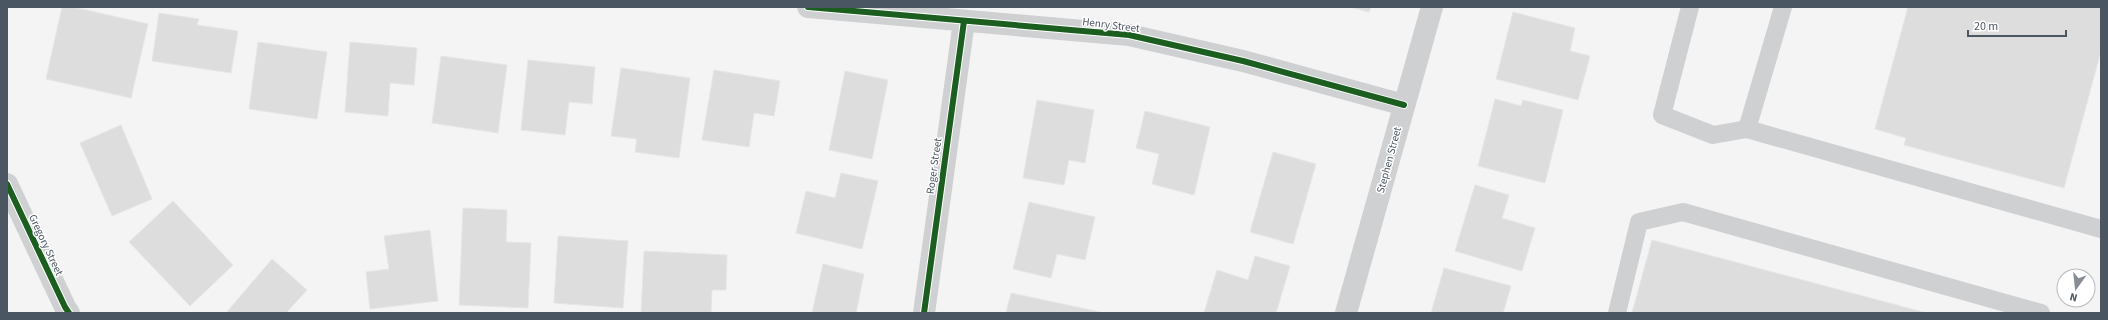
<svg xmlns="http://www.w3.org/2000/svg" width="2108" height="320" font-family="'Source Sans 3',sans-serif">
<rect width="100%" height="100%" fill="#f4f4f4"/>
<g fill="#ddddde" stroke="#e5e6e7">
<path d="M62 7H73L148 24 131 98 46 79Z"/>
<path d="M1350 7H1371L1369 12Z"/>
<path d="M1908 7H2101V51L2064 188 1904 145 1906 138 1875 129Z"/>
<path d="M1513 12 1575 28 1570 51 1590 56 1578 100 1496 79Z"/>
<path d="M159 13 199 19 197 25 238 31 231 73 152 61Z"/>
<path d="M258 42 327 52 317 119 249 109Z"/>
<path d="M350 42 417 48 414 85 390 83 388 116 345 112Z"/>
<path d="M441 56 507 65 498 133 432 123Z"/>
<path d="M528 60 595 67 592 104 569 102 565 135 521 130Z"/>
<path d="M621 68 690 78 679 158 635 152 637 139 611 136Z"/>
<path d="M714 70 780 81 774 116 754 113 749 147 702 140Z"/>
<path d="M845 71 888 80 872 159 829 150Z"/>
<path d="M1495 99 1521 106 1523 100 1563 110 1545 183 1478 166Z"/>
<path d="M1037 100 1094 110 1085 163 1069 160 1064 185 1023 178Z"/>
<path d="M1145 111 1210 127 1194 195 1152 184 1159 154 1136 148Z"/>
<path d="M121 125 152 199 112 216 80 143Z"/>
<path d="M1273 152 1316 164 1293 244 1250 232Z"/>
<path d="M841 173 878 181 862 249 796 233 806 191 835 198Z"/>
<path d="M1475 185 1509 195 1502 218 1535 228 1522 271 1455 251Z"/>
<path d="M173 201 233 265 190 306 129 242Z"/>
<path d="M1029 202 1095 217 1085 260 1057 254 1051 278 1013 269Z"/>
<path d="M463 208 507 210 506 242 531 243 528 308 459 305Z"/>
<path d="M430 230 438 301 370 309 366 272 389 269 384 236Z"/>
<path d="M558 236 628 241 623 308 554 303Z"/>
<path d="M1652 240 1927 313H1632Z"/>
<path d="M644 251 727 255 726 290H712L711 313H641Z"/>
<path d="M1255 256 1290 266 1276 313H1204L1217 270 1248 280Z"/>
<path d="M272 259 307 290 286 313H226Z"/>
<path d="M823 264 864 274 856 313H812Z"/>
<path d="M1444 268 1511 286 1503 313H1431Z"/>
<path d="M1011 293 1100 312 1099 313H1006Z"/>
</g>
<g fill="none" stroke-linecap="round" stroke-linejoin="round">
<g stroke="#ced0d2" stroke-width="18">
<path d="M1690 7 1662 115 1713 135 1747 129"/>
<path d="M1783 7 1747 129 2101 229"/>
<path d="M1617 313 1639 222 1683 212 2041 313"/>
</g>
<g stroke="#ced0d2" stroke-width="22">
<path d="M808 7 1129 35 1243 61 1404 105"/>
<path d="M7 184 65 307 69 313"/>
<path d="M924 313 964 21"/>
<path d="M1346 313 1432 7"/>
</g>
<g stroke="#fff" stroke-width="8">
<g id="cycleway">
<path d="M808 7 1129 35 1243 61 1404 105"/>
<path d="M7 184 65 307 69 313"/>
<path d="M924 313 964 21"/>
</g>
</g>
<use href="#cycleway" stroke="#1b5e20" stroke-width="6"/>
</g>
<g text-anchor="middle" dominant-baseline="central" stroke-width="3" stroke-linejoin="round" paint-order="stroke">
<g font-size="11" fill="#4a5661" stroke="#fff">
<text transform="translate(1111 25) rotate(7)">Henry Street</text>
<text transform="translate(1389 160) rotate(-75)">Stephen Street</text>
<text transform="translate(934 166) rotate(-82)">Roger Street</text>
<text transform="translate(46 245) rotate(65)">Gregory Street</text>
</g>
</g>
<rect width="2108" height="320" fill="none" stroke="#4a5661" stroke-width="16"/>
<g transform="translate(2076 288) rotate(195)"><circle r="19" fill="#ffffff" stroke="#b7bbc0"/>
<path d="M0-3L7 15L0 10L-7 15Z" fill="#868d94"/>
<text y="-6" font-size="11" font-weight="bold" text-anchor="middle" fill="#4a5661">N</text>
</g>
<path d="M1968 30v6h98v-6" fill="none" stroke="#4a5661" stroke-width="2"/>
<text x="1974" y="30" font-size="12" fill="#4a5661" stroke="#ffffff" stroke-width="3" paint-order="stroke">20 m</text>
</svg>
